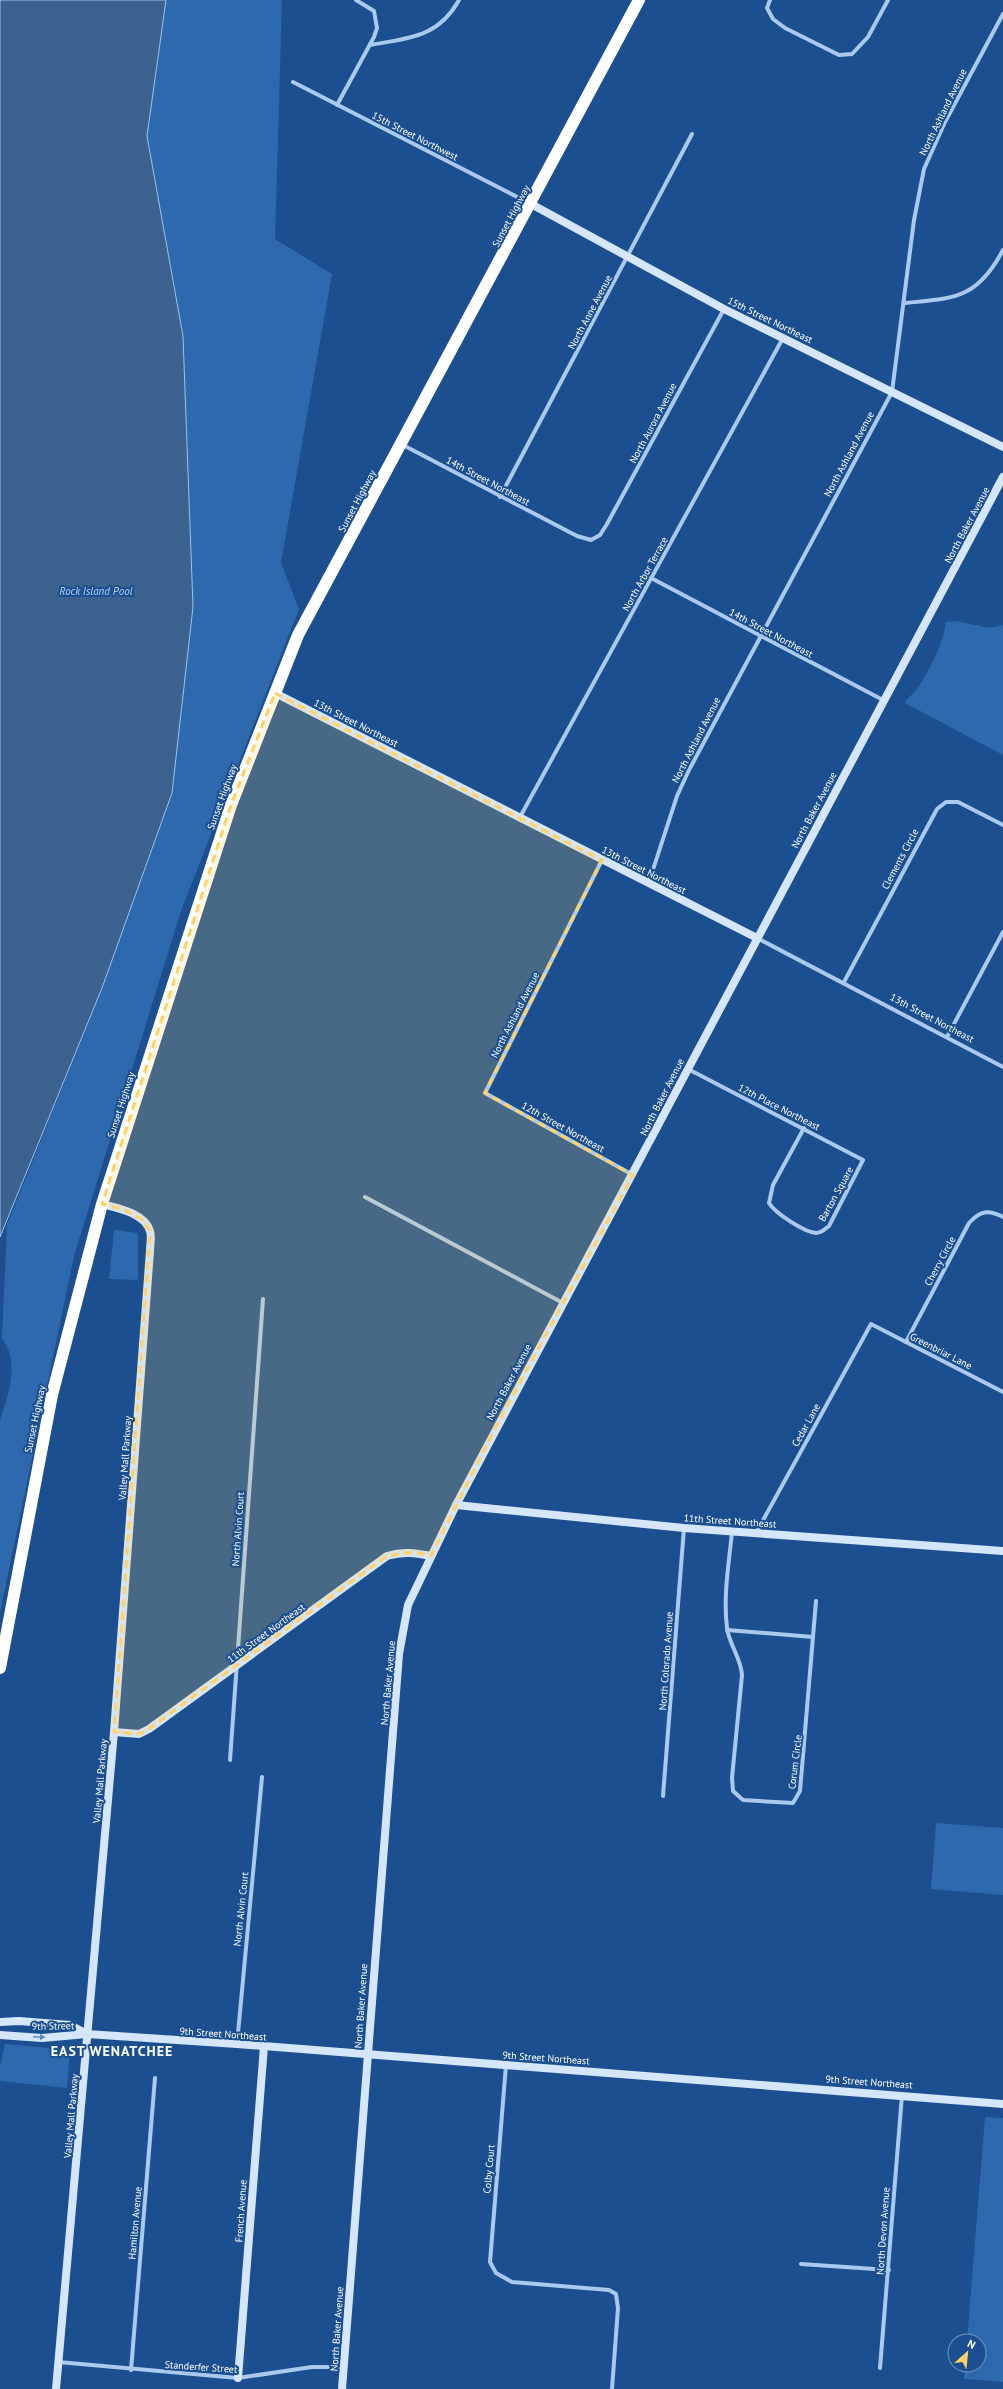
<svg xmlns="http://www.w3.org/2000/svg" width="1003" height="2389" font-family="'PT Sans',sans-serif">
<rect width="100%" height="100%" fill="#1b4f8f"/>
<g fill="#2e69ad">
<path d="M166 0H282L275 239 332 274 281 563 299 609 181 911 74 1256 0 1613V1420C9 1393 20 1363 2 1338L7 1225 102 988 172 793 193 607 183 336 147 136Z"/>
<path d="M957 621 989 628 1003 625V755L905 703C909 696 915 692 919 686 928 673 947 636 945 622Z"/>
<path d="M114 1230 138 1233V1280L109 1279Z"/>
<path d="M936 1823 1003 1828V1895L931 1889Z"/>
<path d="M5 2044 70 2050 67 2088 0 2081V2067Z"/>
<path d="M985 2117 1003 2118V2382L964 2379 965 2365H979V2341H967Z"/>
</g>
<path fill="#3c6290" stroke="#9cc4f0" d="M0 0H166L147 136 183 336 193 607 172 793 102 988 0 1237Z"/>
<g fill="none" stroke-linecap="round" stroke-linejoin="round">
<g stroke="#a9c9ee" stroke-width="4">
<path d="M770 0 767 8 773 19 785 28 839 55 852 54 868 37 888 0"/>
<path d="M370 45C408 38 438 38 459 0"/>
<path d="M293 82 529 203"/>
<path d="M337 105 374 37 377 28 374 11 356 0"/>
<path d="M905 303C955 298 977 299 1003 250"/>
<path d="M401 444 577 536 591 540 600 535 607 524 724 309"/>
<path d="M500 497 692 134"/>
<path d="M651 578 883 700"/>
<path d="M520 817 783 338"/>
<path d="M602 860 485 1093 633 1175"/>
<path d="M649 882 677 796 689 770 892 392 914 220 924 169 945 122 1003 14"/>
<path d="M757 938 1003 1067"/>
<path d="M844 982 937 809 946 802H958L1003 825"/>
<path d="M947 1037 1003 932"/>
<path d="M688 1069 863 1160 829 1226C825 1229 822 1233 816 1233 804 1232 775 1213 769 1203L773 1185 804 1128"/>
<path d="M365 1197 563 1303"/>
<path d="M906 1342 969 1223C980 1211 988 1209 1003 1217"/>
<path d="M732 1532C729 1563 723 1596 727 1628 729 1644 741 1658 742 1675L732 1778 733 1791 743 1800 793 1803 800 1791 816 1601"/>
<path d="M756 1533 871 1324 1003 1392"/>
<path d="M727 1630 813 1637"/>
<path d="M230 1760 263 1299"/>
<path d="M663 1796 684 1528"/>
<path d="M237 2044 262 1777"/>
<path d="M506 2065 490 2262 496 2273 512 2282 609 2290 616 2294 618 2308 612 2389"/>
<path d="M801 2264 889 2270"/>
<path d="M58 2362 238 2378 312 2367H344"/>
<path d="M880 2368 902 2095"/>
<path d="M131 2370 155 2078"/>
</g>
<g stroke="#d6e6fa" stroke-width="8">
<path d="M531 204 724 309 1003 447"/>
<path d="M275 693 757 938"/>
<path d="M456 1505 684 1528 1003 1551"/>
<path d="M114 1732 139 1734 149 1729 387 1556C403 1551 415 1553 431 1556"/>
<path d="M0 2022 19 2021 70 2025 87 2034"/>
<path d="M0 2035 42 2038 87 2034 237 2044 1003 2104"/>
<path d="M238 2378 264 2046"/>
<path d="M56 2389 114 1732 150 1251C150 1245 152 1237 150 1231 145 1213 117 1208 102 1204"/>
<path d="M342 2389 399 1654 408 1605 456 1505 1003 477"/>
</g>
<path stroke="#fff" stroke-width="12" d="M0 1668 52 1395 102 1204 231 805 298 635 639 0"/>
</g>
<defs><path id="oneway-solid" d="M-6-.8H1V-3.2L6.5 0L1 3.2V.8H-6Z"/></defs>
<use fill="#668bba" href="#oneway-solid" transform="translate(39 2037) rotate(2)"/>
<path fill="#ffd166" fill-opacity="0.2" stroke="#ffd166" stroke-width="3" stroke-dasharray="8 5" stroke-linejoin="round" d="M275 693 602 860 485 1093 633 1175 499 1421 431 1556 414 1552 387 1556 149 1729 139 1734 114 1732 150 1231 141 1219 124 1210 102 1204 231 805Z"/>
<g text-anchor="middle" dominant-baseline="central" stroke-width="4" stroke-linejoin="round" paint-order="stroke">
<g font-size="10" fill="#fff" stroke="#1b4f8f">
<text transform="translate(943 112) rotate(-64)">North Ashland Avenue</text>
<text transform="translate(415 136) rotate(27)">15th Street Northwest</text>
<text transform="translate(511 216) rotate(-62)">Sunset Highway</text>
<text transform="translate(590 312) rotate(-62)">North Anne Avenue</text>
<text transform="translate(770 320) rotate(26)">15th Street Northeast</text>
<text transform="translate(653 423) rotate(-62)">North Aurora Avenue</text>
<text transform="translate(849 454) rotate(-62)">North Ashland Avenue</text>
<text transform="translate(488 481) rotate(28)">14th Street Northeast</text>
<text transform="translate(357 501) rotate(-62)">Sunset Highway</text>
<text transform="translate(967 525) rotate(-62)">North Baker Avenue</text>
<text transform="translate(645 574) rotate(-61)">North Arbor Terrace</text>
<text transform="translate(771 633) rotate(28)">14th Street Northeast</text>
<text transform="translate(356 723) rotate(27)">13th Street Northeast</text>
<text transform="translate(696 740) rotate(-63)">North Ashland Avenue</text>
<text transform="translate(222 797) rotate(-70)">Sunset Highway</text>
<text transform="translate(814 810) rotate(-62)">North Baker Avenue</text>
<text transform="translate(900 859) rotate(-62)">Clements Circle</text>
<text transform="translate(644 870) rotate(27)">13th Street Northeast</text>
<text transform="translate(515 1015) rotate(-63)">North Ashland Avenue</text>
<text transform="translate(932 1018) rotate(28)">13th Street Northeast</text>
<text transform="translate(662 1097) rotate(-63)">North Baker Avenue</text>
<text transform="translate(121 1105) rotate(-72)">Sunset Highway</text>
<text transform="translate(779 1107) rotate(27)">12th Place Northeast</text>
<text transform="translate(563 1127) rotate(29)">12th Street Northeast</text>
<text transform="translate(836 1194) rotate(-61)">Barton Square</text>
<text transform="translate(940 1261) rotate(-62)">Cherry Circle</text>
<text transform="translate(941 1351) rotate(27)">Greenbriar Lane</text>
<text transform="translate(509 1382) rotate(-62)">North Baker Avenue</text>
<text transform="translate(35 1419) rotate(-78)">Sunset Highway</text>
<text transform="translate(806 1425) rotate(-61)">Cedar Lane</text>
<text transform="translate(125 1458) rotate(-86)">Valley Mall Parkway</text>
<text transform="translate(730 1521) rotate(4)">11th Street Northeast</text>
<text transform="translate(238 1529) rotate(-86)">North Alvin Court</text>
<text transform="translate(266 1633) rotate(-36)">11th Street Northeast</text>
<text transform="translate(666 1661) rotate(-86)">North Colorado Avenue</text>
<text transform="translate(388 1683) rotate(-85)">North Baker Avenue</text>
<text transform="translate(795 1762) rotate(-83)">Corum Circle</text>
<text transform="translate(100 1781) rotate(-85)">Valley Mall Parkway</text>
<text transform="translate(241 1909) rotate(-84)">North Alvin Court</text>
<text transform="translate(361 2006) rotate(-86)">North Baker Avenue</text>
<text transform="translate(53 2026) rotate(-1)">9th Street</text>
<text transform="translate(223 2034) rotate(4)">9th Street Northeast</text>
<text transform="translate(546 2058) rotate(4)">9th Street Northeast</text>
<text transform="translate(869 2082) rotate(4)">9th Street Northeast</text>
<text transform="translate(71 2116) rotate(-85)">Valley Mall Parkway</text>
<text transform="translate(489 2169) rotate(-85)">Colby Court</text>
<text transform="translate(241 2211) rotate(-86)">French Avenue</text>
<text transform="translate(135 2223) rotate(-85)">Hamilton Avenue</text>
<text transform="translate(883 2231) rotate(-86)">North Devon Avenue</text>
<text transform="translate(337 2329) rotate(-86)">North Baker Avenue</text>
<text transform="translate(201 2367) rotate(4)">Standerfer Street</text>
</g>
<g font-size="11" font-style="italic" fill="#b5d3f5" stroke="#1b4f8f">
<text x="96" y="591">Rock Island Pool</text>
</g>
<g font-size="14" font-weight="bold" letter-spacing="1" fill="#fff" stroke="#1b4f8f">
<text x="112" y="2051">EAST WENATCHEE</text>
</g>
</g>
<g transform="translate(967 2353) rotate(27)"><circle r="19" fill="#1b4f8f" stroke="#7695bc"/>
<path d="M0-3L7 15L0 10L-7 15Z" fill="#ffd166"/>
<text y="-6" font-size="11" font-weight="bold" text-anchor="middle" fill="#ffffff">N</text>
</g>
</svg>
